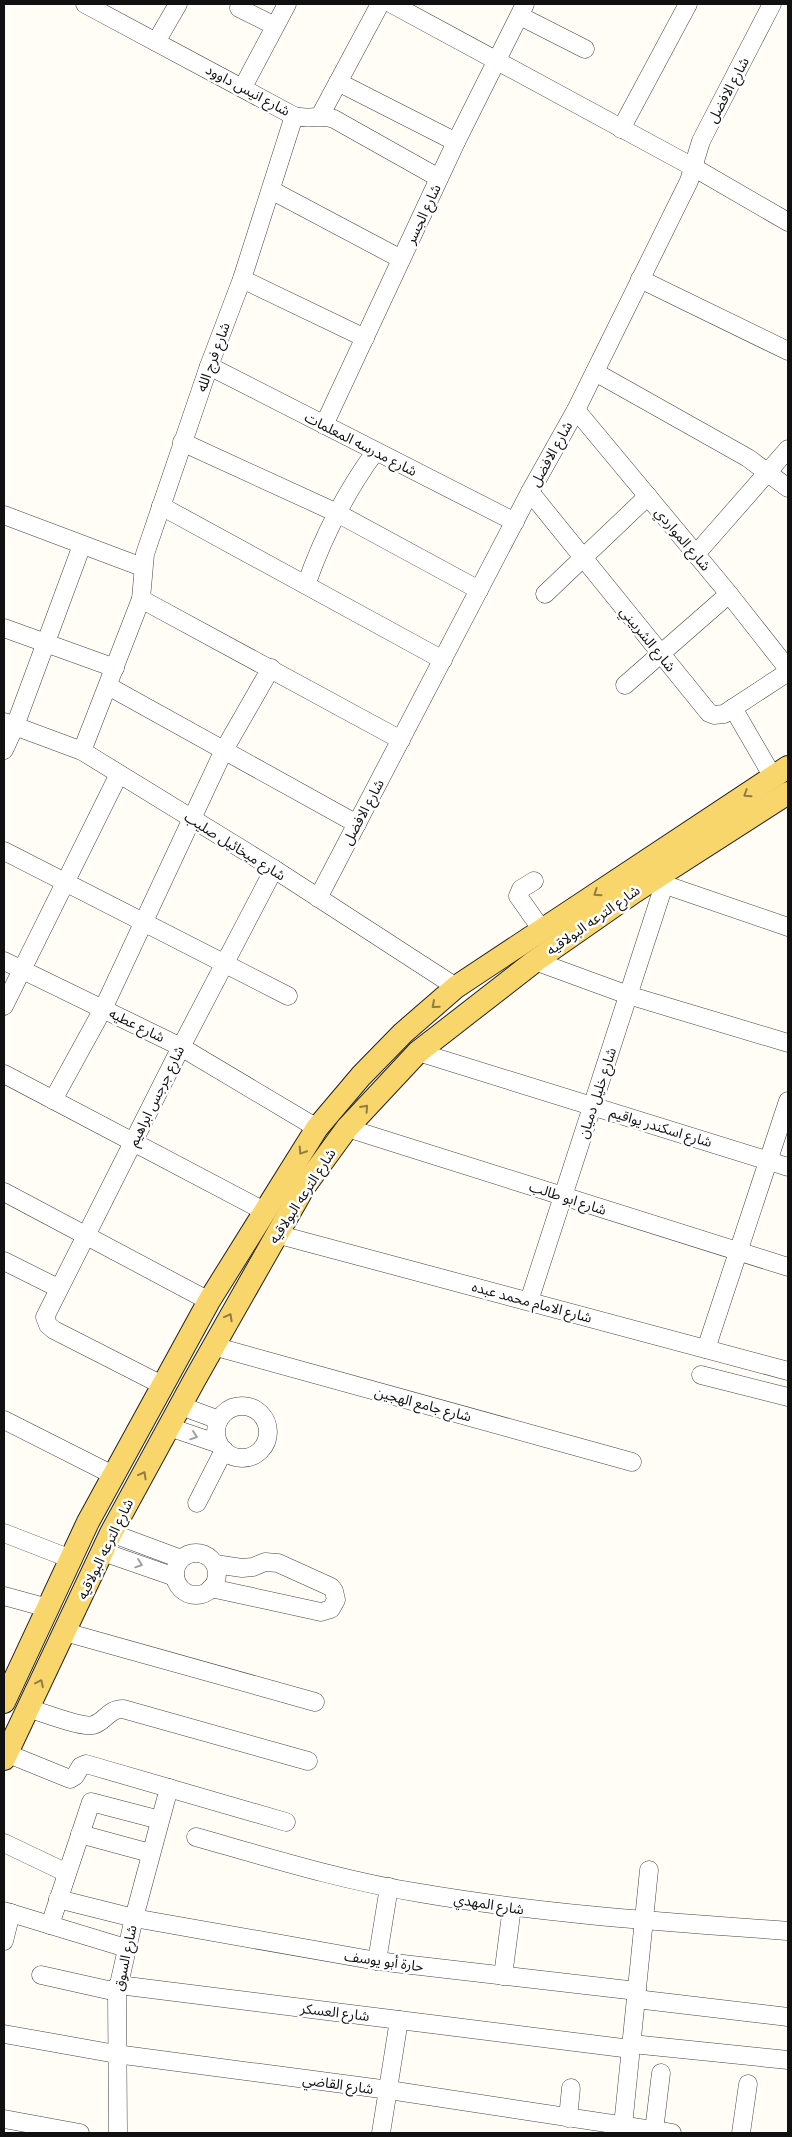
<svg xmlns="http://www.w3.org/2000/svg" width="792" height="2137" font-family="Merriweather,'Noto Sans Arabic',serif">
<rect width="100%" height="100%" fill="#fffdf5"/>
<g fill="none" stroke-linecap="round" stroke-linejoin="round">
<g stroke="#444" stroke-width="19">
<g id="minor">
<path d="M85 4 294 116C308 120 320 114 334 119L439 178"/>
<path d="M392 4 693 167 788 222"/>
<path d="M239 8 275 26"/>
<path d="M520 16 585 49"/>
<path d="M156 42 178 4"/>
<path d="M338 82 456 142"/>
<path d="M243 87 287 4"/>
<path d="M320 116 380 4"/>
<path d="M621 129 688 4"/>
<path d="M271 190 401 259"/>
<path d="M242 279 365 338"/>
<path d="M640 279 788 351"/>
<path d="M209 366 515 522"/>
<path d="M595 372 748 458 788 488"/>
<path d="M576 410 729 594 788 669"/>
<path d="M324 425 456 142 525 4"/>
<path d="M182 442 337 513 479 590"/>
<path d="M530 492 709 713 714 715 724 714 788 672"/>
<path d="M161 506 443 660"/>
<path d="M4 515 142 567"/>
<path d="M696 554 788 449"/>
<path d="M306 585C323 537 345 493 375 452"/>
<path d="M545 594 648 496"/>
<path d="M141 599 401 740"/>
<path d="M4 628 115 668"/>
<path d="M625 685 729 594"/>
<path d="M108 686 357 824"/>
<path d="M733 708 773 777"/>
<path d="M4 722 82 751 274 869 456 987"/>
<path d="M4 750 15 726 82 545"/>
<path d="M82 751 141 599 145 554 209 366 242 279 294 116"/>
<path d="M4 851 288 996"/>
<path d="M534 881 521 889 518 896 542 930"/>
<path d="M654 881 788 927"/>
<path d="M318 898 530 492 576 410 689 181 701 141 772 4"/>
<path d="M4 961 181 1047 317 1128"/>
<path d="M535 961 628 995 788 1043"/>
<path d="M4 1006 119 774"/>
<path d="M418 1052 788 1167"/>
<path d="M4 1074 264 1211"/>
<path d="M53 1100 103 1009 224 750 271 668"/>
<path d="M347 1128 788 1267"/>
<path d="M4 1192 209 1301"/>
<path d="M276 1234 788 1371"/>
<path d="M4 1261 58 1288"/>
<path d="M529 1301 664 885"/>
<path d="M213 1346 632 1462"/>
<path d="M706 1349 788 1101"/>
<path d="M701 1375 788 1397"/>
<path d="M162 1385 54 1330 48 1325 45 1317 181 1047 274 869"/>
<circle cx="242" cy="1432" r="26"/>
<path d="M181 1406 219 1420"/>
<path d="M4 1420 113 1475"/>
<path d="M169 1427 219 1444"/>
<path d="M197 1503 224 1450"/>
<path d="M4 1533 71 1559"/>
<path d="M111 1533 181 1559"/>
<path d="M103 1552 175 1577"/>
<circle cx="196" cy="1574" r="21"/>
<path d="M211 1588 321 1612 331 1609 336 1600 334 1591 331 1587 278 1563 265 1562 253 1567 242 1568 215 1564"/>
<path d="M4 1596 48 1608"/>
<path d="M65 1632 315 1702"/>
<path d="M28 1708C40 1712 83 1728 93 1725 105 1722 108 1709 123 1709L308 1761"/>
<path d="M6 1753 70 1779 75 1776 81 1766 86 1764 286 1822"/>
<path d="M80 1834 150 1853"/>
<path d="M196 1837C270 1858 344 1881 420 1893 542 1914 665 1922 788 1931"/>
<path d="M4 1843 67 1873"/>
<path d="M58 1899 134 1918 377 1961 637 1991"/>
<path d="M4 1911 126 1948"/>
<path d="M50 1925 91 1802 160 1820"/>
<path d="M4 1941 11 1913"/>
<path d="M377 1961 389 1887"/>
<path d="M41 1975 108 1990H112L119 1985 631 2049"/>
<path d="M503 1976 512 1907"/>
<path d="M636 1999 788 2017"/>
<path d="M4 2034 116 2054 389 2090 672 2133"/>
<path d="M632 2044 788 2060"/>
<path d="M568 2118 571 2088"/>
<path d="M4 2119 80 2133"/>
<path d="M623 2126 649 1870"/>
<path d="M654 2131 661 2073"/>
<path d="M118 2133 117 1993 134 1918 169 1788"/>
<path d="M381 2133 399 2020"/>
<path d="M741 2133 748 2084"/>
</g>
</g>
<g stroke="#222" stroke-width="24">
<g id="major">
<path d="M4 1702 88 1522 209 1301 317 1128 361 1076 403 1033 456 987 788 767"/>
<path d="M4 1759 111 1533 195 1379 304 1187 347 1128 418 1052 535 961 634 892 788 793"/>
</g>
</g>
<use href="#minor" stroke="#fff" stroke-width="18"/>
<use href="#major" stroke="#f9d66b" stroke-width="22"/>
</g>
<defs><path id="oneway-chevron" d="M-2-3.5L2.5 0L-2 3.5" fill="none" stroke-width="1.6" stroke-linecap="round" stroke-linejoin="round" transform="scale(1.25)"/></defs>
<g stroke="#917d42">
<use href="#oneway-chevron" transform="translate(747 794) rotate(147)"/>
<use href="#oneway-chevron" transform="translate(597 893) rotate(146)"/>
<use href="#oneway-chevron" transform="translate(435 1005) rotate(139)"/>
<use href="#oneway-chevron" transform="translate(365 1108) rotate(-48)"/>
<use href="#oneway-chevron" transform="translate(302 1151) rotate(123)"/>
<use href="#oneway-chevron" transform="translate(229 1317) rotate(-61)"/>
<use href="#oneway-chevron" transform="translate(143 1475) rotate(-61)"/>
<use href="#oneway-chevron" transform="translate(40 1683) rotate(-64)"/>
</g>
<g stroke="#a0a0a0">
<use href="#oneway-chevron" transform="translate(194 1436) rotate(19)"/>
<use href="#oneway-chevron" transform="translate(139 1564) rotate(19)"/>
</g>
<g text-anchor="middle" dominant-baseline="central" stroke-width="5" stroke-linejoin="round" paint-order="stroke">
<g font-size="14" fill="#111" stroke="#fff">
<text transform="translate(248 90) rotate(28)">شارع انيس داوود</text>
<text transform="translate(728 90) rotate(-62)">شارع الافضل</text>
<text transform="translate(423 214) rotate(-65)">شارع الجسر</text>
<text transform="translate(213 357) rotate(-70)">شارع فرج الله</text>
<text transform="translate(361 444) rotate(27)">شارع مدرسه المعلمات</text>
<text transform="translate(551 454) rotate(-61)">شارع الافضل</text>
<text transform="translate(683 539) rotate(50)">شارع المواردي</text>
<text transform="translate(648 639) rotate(51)">شارع الشربيني</text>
<text transform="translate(363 812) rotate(-62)">شارع الافضل</text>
<text transform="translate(235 846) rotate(32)">شارع ميخائيل صليب</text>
<text transform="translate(593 920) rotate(-35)">شارع الترعه البولاقيه</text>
<text transform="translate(137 1025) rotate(26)">شارع عطيه</text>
<text transform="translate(597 1093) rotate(-72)">شارع خليل دميان</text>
<text transform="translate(156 1096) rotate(-64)">شارع جرجس ابراهيم</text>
<text transform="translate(661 1127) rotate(17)">شارع اسكندر يواقيم</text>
<text transform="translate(302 1196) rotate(-57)">شارع الترعه البولاقيه</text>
<text transform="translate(568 1198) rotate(18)">شارع ابو طالب</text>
<text transform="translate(532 1302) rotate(15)">شارع الامام محمد عبده</text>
<text transform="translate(423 1404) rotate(15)">شارع جامع الهجين</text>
<text transform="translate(105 1549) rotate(-64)">شارع الترعه البولاقيه</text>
<text transform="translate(489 1904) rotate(9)">شارع المهدي</text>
<text transform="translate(125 1958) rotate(-78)">شارع السوق</text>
<text transform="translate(384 1961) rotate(8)">حارة أبو يوسف</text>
<text transform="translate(335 2012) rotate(7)">شارع العسكر</text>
<text transform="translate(338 2084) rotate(8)">شارع القاضي</text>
</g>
</g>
<rect width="792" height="2137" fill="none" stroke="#111111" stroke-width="10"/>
</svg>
